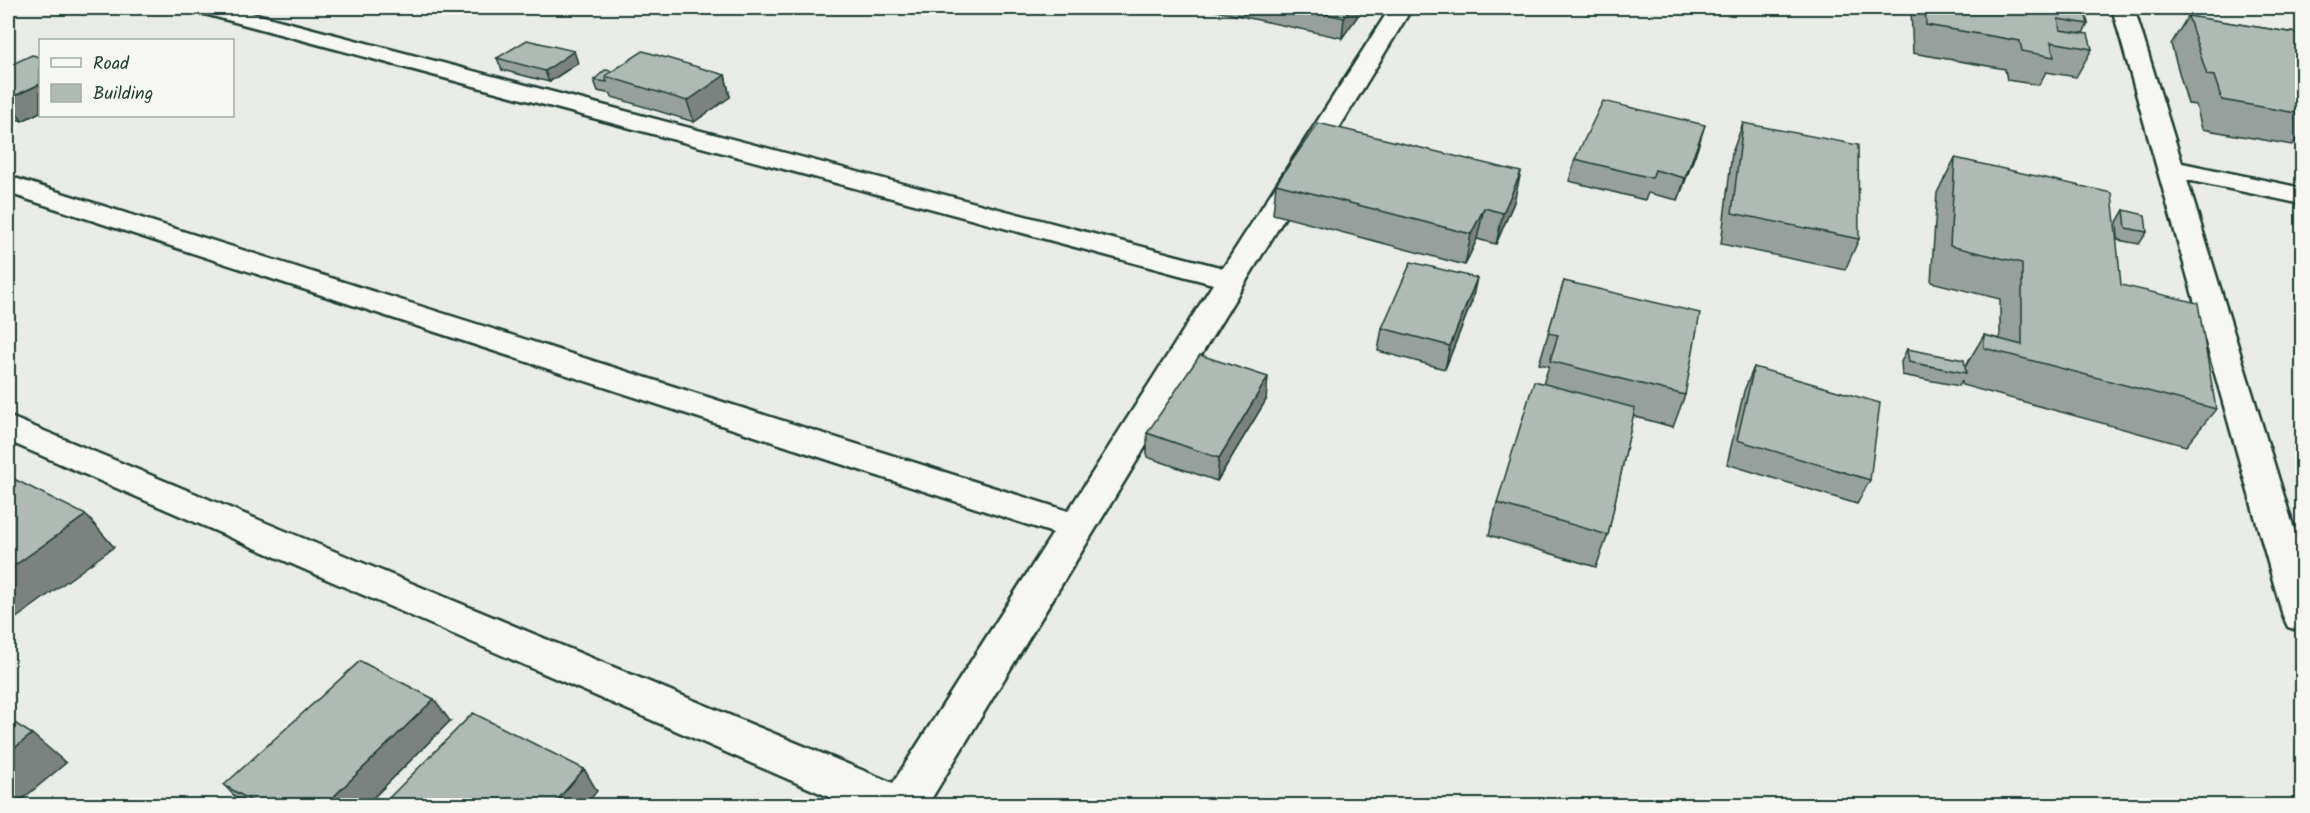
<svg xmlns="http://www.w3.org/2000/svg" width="2310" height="813" font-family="Kalam,sans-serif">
<rect width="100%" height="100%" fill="#e9ebe7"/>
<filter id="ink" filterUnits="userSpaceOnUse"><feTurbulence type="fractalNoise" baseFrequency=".0167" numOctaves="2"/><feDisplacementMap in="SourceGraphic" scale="12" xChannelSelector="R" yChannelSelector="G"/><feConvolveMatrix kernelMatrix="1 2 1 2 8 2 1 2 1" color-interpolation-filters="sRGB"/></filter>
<g filter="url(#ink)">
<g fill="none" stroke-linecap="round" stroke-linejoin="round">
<g stroke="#1f3d34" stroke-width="5">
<g id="street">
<path d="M198 8H233L1223 268 1390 8H1412L927 806H850L8 441V416L893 783 1053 533 8 193V176L1068 511 1213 284 201 13Z"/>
<path d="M2112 8H2134L2182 163 2302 188V204L2187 180 2302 555V632L2288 627 2283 616Z"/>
</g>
</g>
<use href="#street" fill="#f6f6f2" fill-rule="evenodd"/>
</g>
<g fill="#97a09c" stroke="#1f3d34" stroke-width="1.5">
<path d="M1203 8H1358L1357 17 1342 38Z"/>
<path d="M1912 8H2084L2088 24 2083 33 2092 49 2076 77 2046 72 2039 85 2007 80 2005 69 1913 53 1911 10Z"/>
<path d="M2188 16 2302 34V132L2292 145 2202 129 2196 105 2188 104 2171 44Z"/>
<path d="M40 57V112L22 121 8 116V66Z"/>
<path d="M497 58 578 63 549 82 502 70Z"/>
<path d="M612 71 725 75 730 97 694 122 612 97 611 94 598 91 594 80Z"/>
<path d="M1743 123 1859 239 1845 270 1721 244 1732 153Z"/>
<path d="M1698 147 1678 200 1648 193 1645 200 1569 181 1575 159Z"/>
<path d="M1955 158 2121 285 2216 409 2186 446 1962 385V380L1959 386 1902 375 1901 362 1907 349 1965 367 1984 335 2000 339V299L1931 282 1937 193Z"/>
<path d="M1276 184 1514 202 1496 244 1477 239 1465 265 1273 214Z"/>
<path d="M2124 210 2147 232 2139 244 2118 240 2117 222Z"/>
<path d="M1564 281 1685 395 1673 427 1633 416 1608 535 1596 567 1489 535 1497 503 1543 384 1549 366 1539 364Z"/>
<path d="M1472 301 1445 369 1378 351 1382 328Z"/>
<path d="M1754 367 1870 480 1857 504 1727 464 1744 391Z"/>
<path d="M1266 400 1217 481 1147 457V433Z"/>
<path d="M450 721 365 806H244L224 785Z"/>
</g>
<g fill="#7b827f" stroke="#1f3d34" stroke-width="1.5">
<path d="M1351 8H1358L1357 17 1342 38 1344 18Z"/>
<path d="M574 51 578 63 549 82 545 71Z"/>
<path d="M725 75 730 97 694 122 687 101Z"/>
<path d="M40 84V112L22 121 8 99Z"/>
<path d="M1705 125 1698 147 1678 200 1685 178Z"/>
<path d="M1521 172 1514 202 1496 244 1503 213Z"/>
<path d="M1484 208 1477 239 1465 265 1471 234Z"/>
<path d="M1477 278 1472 301 1445 369 1450 346Z"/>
<path d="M1268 377 1266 400 1217 481 1219 458Z"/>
<path d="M86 515 114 547 8 624V570Z"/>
<path d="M434 699 450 721 365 806H324Z"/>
<path d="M32 734 66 763 14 806H8V753Z"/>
<path d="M584 769 597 791 585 806H552Z"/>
</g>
<g fill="#b0bab5" stroke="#1f3d34" stroke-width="1.5">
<path d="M1298 8H1351L1344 18Z"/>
<path d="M1925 8H2084L2088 24 2058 19 2060 30 2088 34 2092 49 2051 42 2054 57 2022 51 2020 41 1926 25Z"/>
<path d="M2188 16 2302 34V114L2222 100 2214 76 2207 75Z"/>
<path d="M527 40 574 51 545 71 497 58Z"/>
<path d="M643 51 725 75 687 101 605 76Z"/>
<path d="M32 55 40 57V84L8 99V66Z"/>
<path d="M605 70 612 71 605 76 607 82 594 80Z"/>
<path d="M1603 101 1705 125 1685 178 1655 170 1652 178 1575 159Z"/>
<path d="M1318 123 1521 172 1503 213 1484 208 1471 234 1276 184Z"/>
<path d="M1743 123 1858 145 1859 239 1732 213Z"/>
<path d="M1955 158 2112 193 2121 285 2198 303 2216 409 1984 348V335L2022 345V263L1950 246Z"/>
<path d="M2124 210 2145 215 2147 232 2126 228Z"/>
<path d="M1411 262 1477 278 1450 346 1382 328Z"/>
<path d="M1564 281 1700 313 1685 395 1550 361 1558 335 1548 333Z"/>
<path d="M1907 349 1964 360 1966 373 1909 362Z"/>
<path d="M1200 355 1268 377 1219 458 1147 433Z"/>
<path d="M1754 367 1880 403 1870 480 1737 440Z"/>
<path d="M1534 381 1635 408 1608 535 1497 503Z"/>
<path d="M12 478 86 515 8 570V480Z"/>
<path d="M360 661 434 699 324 806H260L224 785Z"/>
<path d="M473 713 584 769 552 806H381Z"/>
<path d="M8 719 32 734 8 753Z"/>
</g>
</g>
<rect width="2310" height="813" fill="none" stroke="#f6f6f2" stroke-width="30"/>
<rect x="15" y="15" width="2280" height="783" fill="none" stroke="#1f3d34" stroke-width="2" filter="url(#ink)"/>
<rect x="39" y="39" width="195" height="78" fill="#f6f6f2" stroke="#a0aca6" stroke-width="1.5"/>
<rect x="51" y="58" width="30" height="9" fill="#f6f6f2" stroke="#a0aca6" stroke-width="1.5"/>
<text x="93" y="69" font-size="18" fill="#1f3d34">Road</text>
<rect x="51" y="84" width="30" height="18" fill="#b0bab5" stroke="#a0aca6" stroke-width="1.5"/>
<text x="93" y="99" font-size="18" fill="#1f3d34">Building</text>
</svg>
